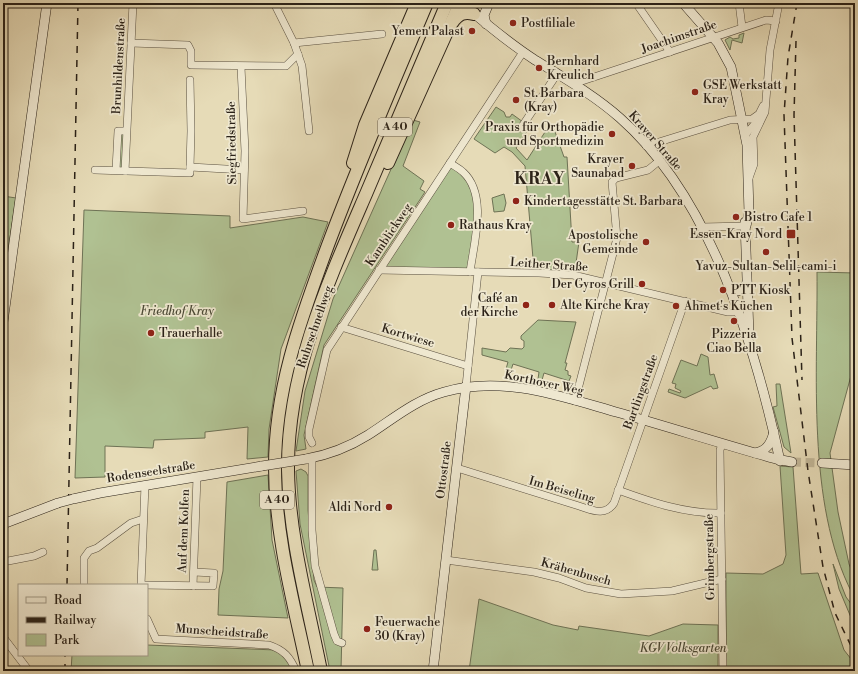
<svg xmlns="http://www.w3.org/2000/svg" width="858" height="674" font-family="'Libre Bodoni',serif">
<rect width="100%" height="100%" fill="#e6dbb7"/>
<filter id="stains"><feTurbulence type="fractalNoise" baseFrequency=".005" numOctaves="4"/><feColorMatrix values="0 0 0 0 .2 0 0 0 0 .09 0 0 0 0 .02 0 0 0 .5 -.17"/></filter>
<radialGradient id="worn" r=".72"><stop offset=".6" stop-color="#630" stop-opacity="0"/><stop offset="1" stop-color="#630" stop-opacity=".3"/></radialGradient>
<g fill="#b0c192" stroke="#6e7255">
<path d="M744 33 742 43 732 40 730 50 725 40 730 37 733 39 739 38V35Z"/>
<path d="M496 107 504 112 506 117H510L512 114 530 127 516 148 527 160 545 132 554 129 564 157H567L572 242H579L575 270H534L525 166 512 152 504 147 495 153 474 139Z"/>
<path d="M413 120 420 122 403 166 424 181 420 189 425 192 324 345 304 435 306 449 296 451 305 391 333 299Z"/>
<path d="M119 131 126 132 124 170H116Z"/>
<path d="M450 166C458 171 466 176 470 185 481 207 471 247 468 271L386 268V265Z"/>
<path d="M504 194 506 203 504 211 494 212 492 198Z"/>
<path d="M3 196 16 198 3 284Z"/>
<path d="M84 210 230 216V228L303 217 328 222 281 349 269 429 268 457 247 459 248 427 205 432V438L154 440 153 448 105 446V477L75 478Z"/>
<path d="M817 272 855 273V361L830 453 838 512 849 564 855 579V592L852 593C806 503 818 371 817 272Z"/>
<path d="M538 320 576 322 565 363H567L565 370 568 371V375L571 376 569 381 544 373 542 380 538 379 539 372 513 364 511 370 506 369 508 362 482 355V348L506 352 510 348 522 349 524 347V341L521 339V336Z"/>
<path d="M701 354 708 357 710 375 714 374 718 388 713 389 711 386 685 398 668 392 669 389 680 393 681 391 675 388 676 384 672 383 681 360 697 366Z"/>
<path d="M776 384H780L791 453 784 447 773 407 777 406Z"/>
<path d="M780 466 793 467 801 574 818 573 844 650 855 664V671H726V573L763 574 783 564 786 555Z"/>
<path d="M301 469 306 472 308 476V510L314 580 317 587 343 588 341 670 347 671H330L300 524 296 471Z"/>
<path d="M268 475 272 540 288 618 218 615 219 589 223 571 227 482Z"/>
<path d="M374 550H376L378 570H372Z"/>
<path d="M833 564 846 597 855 609V627L839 589Z"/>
<path d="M479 599 553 625 578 630 579 626 649 636 683 624 718 625V671H469Z"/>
<path d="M147 645 276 650 291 664V671H71L72 655H147Z"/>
</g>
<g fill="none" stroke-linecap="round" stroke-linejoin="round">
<g stroke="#6d7d78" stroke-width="1.5">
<path d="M204 671 213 669 222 671"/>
<path d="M243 671H246"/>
</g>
<path stroke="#c1b697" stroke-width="9" stroke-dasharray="9 4.5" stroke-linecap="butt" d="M792 462 822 463"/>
<g stroke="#5a5040" stroke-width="8">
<g id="street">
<path d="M274 3 294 43 302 66 309 131"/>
<path d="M636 3 670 52"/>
<path d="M739 3 742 27"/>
<path d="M131 43 188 45 191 51V65L286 66 298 54"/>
<path d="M294 43 382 34"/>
<path d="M241 67 245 151 243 219 303 211"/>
<path d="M190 80 191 131 190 167"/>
<path d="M573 84 766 20 776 21"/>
<path d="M521 128 557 74"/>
<path d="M745 135 760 118"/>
<path d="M646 146 730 120 752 119 759 114 763 106"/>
<path d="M450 163C454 166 459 168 463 172 488 195 474 242 470 272"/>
<path d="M95 170 190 173V167L244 170"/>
<path d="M116 170 118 131H126"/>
<path d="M125 171 133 3"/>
<path d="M749 178 754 164 753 137 765 112 770 50 779 3"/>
<path d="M702 227 746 226"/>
<path d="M379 270 539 273 573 275 728 312H738"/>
<path d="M341 327 468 366"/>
<path d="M466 386 478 272"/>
<path d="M575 401 617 238 612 182 616 178 648 170 659 161"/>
<path d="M312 443 309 437V429L327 350 523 52"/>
<path d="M722 444 720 450 723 671"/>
<path d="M312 458V530L315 566 334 634 337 641 342 643"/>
<path d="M457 468 579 506C592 510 605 517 614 503L685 301"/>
<path d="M618 490C651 502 686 514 721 513"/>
<path d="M446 560 534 572 559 578 586 588 621 594 672 591 722 579"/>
<path d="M3 562 34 556 43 552"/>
<path d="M84 585V558L89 551 97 548 131 523 143 519"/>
<path d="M141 585 213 586 214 573 194 572"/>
<path d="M141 585 145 485"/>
<path d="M193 586 197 477"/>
<path d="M147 619 156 639 269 645C284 650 290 657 296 671"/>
<path d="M3 637 29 671"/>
</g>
</g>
<g stroke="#2b2218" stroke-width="10">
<g id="secondary">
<path d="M683 3 718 43 731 67 747 145 749 213 746 226"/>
<path d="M470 10C491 28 512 45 535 60 564 78 594 95 620 118 711 198 755 345 780 461"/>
<path d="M486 24 484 15 489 3"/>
<path d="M745 222 749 335"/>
<path d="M728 285C735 294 742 292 747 283"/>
<path d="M3 322 47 3"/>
<path d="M755 453C767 451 771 443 774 432"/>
<path d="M306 459C328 455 349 447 368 435 393 419 415 400 444 392 502 375 560 396 616 412 669 427 722 444 776 459L792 462"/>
<path d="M822 463 855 465"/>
<path d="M73 499 100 493 262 466"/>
<path d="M3 524 58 503"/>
<path d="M433 671 466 386"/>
</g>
</g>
<g stroke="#2b2218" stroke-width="14">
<g id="highway">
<path d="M452 23C458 14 464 11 474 14"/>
<path d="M353 163 365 125 417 3"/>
<path d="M388 163 460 3"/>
<path d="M308 671C294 604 275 536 275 467 275 390 299 324 325 253 356 169 392 86 427 3"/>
<path d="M321 671C308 605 289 537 288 470 287 372 328 282 366 194 393 130 420 67 447 3"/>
</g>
</g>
<use href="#street" stroke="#efe8d0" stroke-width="7"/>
<use href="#secondary" stroke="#efe8d0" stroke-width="9"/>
<use href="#highway" stroke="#e6dbb7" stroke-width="12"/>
<g stroke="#2b2218" stroke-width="1.5" stroke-dasharray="7 7" stroke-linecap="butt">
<path d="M797 3 788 57 784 115 792 338 808 471 823 567 835 613 855 654"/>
<path d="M796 41 794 115 802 380"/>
<path d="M67 585 78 3"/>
<path d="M65 671V655"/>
</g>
<g stroke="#2b2218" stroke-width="10" stroke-linecap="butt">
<g id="secondary-bridge">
<path d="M262 466 306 459"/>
<path d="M58 503 73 499"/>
</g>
</g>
<use href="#secondary-bridge" stroke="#efe8d0" stroke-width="9"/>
</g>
<g fill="#8f2418" stroke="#efe8d0" stroke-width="1.5">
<circle cx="513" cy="23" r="4"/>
<circle cx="472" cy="31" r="4"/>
<circle cx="539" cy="68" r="4"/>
<circle cx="695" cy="92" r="4"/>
<circle cx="516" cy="100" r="4"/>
<circle cx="612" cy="134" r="4"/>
<circle cx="632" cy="166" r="4"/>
<circle cx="516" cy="201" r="4"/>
<circle cx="736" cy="217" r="4"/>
<circle cx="451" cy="225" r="4"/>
<rect x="786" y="229" width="10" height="10" rx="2"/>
<circle cx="646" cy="242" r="4"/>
<circle cx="766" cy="252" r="4"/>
<circle cx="642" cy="284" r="4"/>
<circle cx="723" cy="290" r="4"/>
<circle cx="526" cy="305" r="4"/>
<circle cx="552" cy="305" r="4"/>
<circle cx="676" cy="306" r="4"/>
<circle cx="734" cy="321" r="4"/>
<circle cx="151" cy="333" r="4"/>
<circle cx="389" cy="507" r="4"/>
<circle cx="367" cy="629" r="4"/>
</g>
<g text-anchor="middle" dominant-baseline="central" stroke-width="3.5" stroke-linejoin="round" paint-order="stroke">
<g fill="#efe8d0" stroke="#665d4f" stroke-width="1">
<rect x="378" y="118" width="34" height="18" rx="3"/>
<rect x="260" y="491" width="34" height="18" rx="3"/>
</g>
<g font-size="11" font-weight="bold" fill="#2b2218">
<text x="395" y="127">A 40</text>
<text x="277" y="500">A 40</text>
</g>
<g font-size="12" fill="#2b2218" stroke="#efe8d0" text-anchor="start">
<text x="521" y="23">Postfiliale</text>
<text x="464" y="31" text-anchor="end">Yemen Palast</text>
<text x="547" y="61">Bernhard<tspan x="547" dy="14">Kreulich</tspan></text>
<text x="703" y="85">GSE Werkstatt<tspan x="703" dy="14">Kray</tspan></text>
<text x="524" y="93">St. Barbara<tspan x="524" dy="14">(Kray)</tspan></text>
<text x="604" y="127" text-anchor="end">Praxis für Orthopädie<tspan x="604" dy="14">und Sportmedizin</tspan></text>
<text x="624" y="159" text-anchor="end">Krayer<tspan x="624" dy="14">Saunabad</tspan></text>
<text x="524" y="201">Kindertagesstätte St. Barbara</text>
<text x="744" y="217">Bistro Cafe 1</text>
<text x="459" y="225">Rathaus Kray</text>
<text x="782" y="234" text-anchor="end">Essen-Kray Nord</text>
<text x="638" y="235" text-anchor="end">Apostolische<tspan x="638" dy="14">Gemeinde</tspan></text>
<text x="766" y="266" text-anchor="middle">Yavuz-Sultan-Selil-cami-i</text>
<text x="634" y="284" text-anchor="end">Der Gyros Grill</text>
<text x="731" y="290">PTT Kiosk</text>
<text x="518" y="298" text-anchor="end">Café an<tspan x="518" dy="14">der Kirche</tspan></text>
<text x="560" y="305">Alte Kirche Kray</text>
<text x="684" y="306">Ahmet's Küchen</text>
<text x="159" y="333">Trauerhalle</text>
<text x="734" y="334" text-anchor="middle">Pizzeria<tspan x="734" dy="14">Ciao Bella</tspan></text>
<text x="381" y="507" text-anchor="end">Aldi Nord</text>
<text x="375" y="622">Feuerwache<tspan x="375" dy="14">30 (Kray)</tspan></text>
</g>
<g font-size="12" fill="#2b2218" stroke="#efe8d0">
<text transform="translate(679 37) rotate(-19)">Joachimstraße</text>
<text transform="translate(119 66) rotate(-87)">Brunhildenstraße</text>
<text transform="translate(655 141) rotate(49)">Krayer Straße</text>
<text transform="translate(232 143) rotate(-91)">Siegfriedstraße</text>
<text transform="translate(389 235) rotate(-56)">Kamblickweg</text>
<text transform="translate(549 265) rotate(4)">Leither Straße</text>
<text transform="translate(315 327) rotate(-71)">Ruhrschnellweg</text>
<text transform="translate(408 336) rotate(17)">Kortwiese</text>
<text transform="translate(544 383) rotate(12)">Korthover Weg</text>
<text transform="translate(641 392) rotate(-70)">Bartlingstraße</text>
<text transform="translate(444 470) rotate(-83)">Ottostraße</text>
<text transform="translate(151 472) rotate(-9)">Rodenseelstraße</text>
<text transform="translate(562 490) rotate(16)">Im Beiseling</text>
<text transform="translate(184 531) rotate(-88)">Auf dem Kolfen</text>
<text transform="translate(710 557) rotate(-91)">Grimbergstraße</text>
<text transform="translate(576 572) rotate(16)">Krähenbusch</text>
<text transform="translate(222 632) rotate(4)">Munscheidstraße</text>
</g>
<g font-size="12" font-style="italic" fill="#4c4a36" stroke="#efe8d0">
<text x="177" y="311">Friedhof Kray</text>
<text x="683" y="648">KGV Volksgarten</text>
</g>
<g font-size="16" font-weight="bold" letter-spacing="1" fill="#2b2218" stroke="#efe8d0">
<text x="540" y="179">KRAY</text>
</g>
</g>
<rect width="858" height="674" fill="none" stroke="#e6dbb7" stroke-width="16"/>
<rect x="4" y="4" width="850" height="666" fill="none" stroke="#2b2218" stroke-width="2"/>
<rect x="8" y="8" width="842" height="658" fill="none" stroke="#2b2218"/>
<rect x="18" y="584" width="130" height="72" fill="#efe8d0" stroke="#a19986"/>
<rect x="26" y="597" width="20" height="6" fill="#efe8d0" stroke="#a19986"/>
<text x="54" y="604" font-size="12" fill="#2b2218">Road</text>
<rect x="26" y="617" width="20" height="6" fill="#2b2218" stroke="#a19986"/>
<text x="54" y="624" font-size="12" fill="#2b2218">Railway</text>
<rect x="26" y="634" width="20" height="12" fill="#b0c192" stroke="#a19986"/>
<text x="54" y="644" font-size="12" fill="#2b2218">Park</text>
<rect width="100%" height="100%" filter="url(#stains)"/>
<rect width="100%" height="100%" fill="url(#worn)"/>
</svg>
